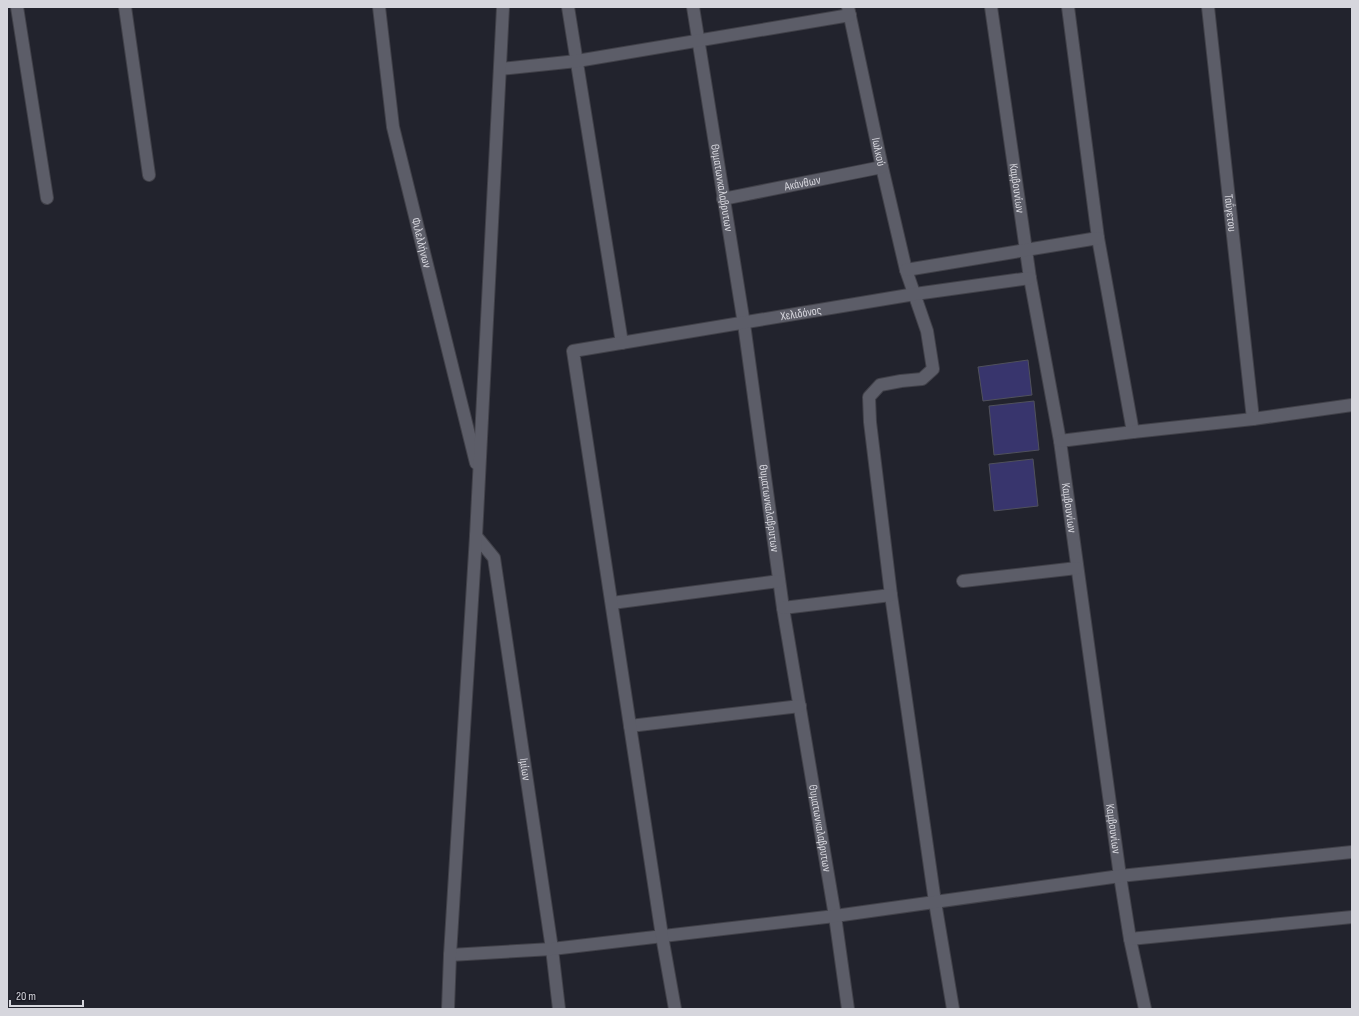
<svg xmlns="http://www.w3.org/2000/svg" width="1359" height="1016" font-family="'Sofia Sans Condensed',sans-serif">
<rect width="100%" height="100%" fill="#22232d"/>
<g fill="#38356d" stroke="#50515c">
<path d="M1028 360 1032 395 983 401 978 367Z"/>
<path d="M1034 401 1039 450 994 455 989 406Z"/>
<path d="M1033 459 1038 506 994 511 989 464Z"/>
</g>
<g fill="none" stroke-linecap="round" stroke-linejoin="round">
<g stroke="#414149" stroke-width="14">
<g id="street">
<path d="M17 7 47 198"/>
<path d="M125 7 149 175"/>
<path id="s1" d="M379 7 393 127 476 463"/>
<path d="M568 7 622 343"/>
<path id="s2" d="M693 7 744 324 783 608 835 916 848 1009"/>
<path id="s3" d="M848 7 882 167 906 270 927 331 933 369 922 379 901 381 880 385 869 397 870 422 891 595 935 902 953 1009"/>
<path id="s4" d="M991 7 1030 278 1060 441 1120 876 1130 939 1145 1009"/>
<path d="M1068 7 1098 238 1133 432"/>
<path id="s5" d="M1208 7 1253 419"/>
<path d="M500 69 577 61 850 15"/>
<path id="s6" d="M723 199 882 167"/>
<path d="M906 270 1098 238"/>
<path d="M1060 441 1133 432 1253 419 1352 405"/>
<path id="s7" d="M476 536 494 558 552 949 559 1009"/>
<path d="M963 581 1077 568"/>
<path d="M612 603 779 581"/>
<path d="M783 608 891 595"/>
<path d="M630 726 800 706"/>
<path d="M1130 939 1352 917"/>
<path d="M450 955 552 949 835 916 1120 876 1352 852"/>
<path d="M448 1009 450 955 476 536 503 7"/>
<path id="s8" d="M675 1009 662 936 573 351 915 294 1030 278"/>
</g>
</g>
<use href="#street" stroke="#5c5d68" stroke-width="12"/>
</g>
<g text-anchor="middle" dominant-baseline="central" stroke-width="3" stroke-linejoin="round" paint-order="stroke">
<g font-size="12" fill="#d6d6dd" stroke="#191923">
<text stroke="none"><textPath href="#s3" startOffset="148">Ιωλκού</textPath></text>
<text stroke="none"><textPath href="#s6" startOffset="81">Ακάνθων</textPath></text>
<text stroke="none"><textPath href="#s2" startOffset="183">Θυματωνκαλαβρυτων</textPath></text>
<text stroke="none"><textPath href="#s4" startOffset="183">Καμβουνίων</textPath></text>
<text stroke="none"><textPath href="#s5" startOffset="207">Ταΰγετου</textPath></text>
<text stroke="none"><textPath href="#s1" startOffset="240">Φιλελλήνων</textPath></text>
<text stroke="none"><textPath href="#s8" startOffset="897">Χελιδόνος</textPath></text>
<text stroke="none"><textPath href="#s2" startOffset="507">Θυματωνκαλαβρυτων</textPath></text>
<text stroke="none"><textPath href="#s4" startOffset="507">Καμβουνίων</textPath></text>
<text stroke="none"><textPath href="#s7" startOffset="242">Ιμίων</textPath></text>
<text stroke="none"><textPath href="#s2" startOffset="831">Θυματωνκαλαβρυτων</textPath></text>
<text stroke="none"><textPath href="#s4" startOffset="831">Καμβουνίων</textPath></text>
</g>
</g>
<rect width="1359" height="1016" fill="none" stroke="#d6d6dd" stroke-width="16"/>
<path d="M10 1000v6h73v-6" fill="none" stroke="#d6d6dd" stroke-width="2"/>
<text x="16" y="1000" font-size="12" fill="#d6d6dd" stroke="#191923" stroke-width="3" paint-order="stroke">20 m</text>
</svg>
